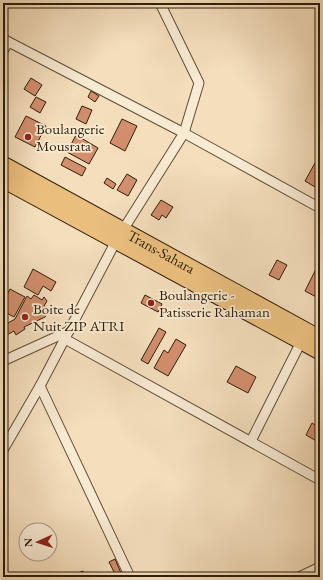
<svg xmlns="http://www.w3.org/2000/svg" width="323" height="580" font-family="'EB Garamond',serif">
<rect width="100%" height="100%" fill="#f4debc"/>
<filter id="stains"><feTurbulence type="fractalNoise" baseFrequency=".005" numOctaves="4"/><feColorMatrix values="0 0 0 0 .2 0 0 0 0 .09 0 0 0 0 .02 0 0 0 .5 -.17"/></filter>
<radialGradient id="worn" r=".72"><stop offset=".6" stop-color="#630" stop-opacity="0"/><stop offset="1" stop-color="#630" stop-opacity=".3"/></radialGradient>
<g fill="#d38e6d" stroke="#2d1e08">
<path d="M31 78 42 85 35 96 24 89Z"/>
<path d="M91 91 99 96 95 102 88 97Z"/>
<path d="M36 97 46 102 40 113 30 107Z"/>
<path d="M82 106 92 110 86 124 76 119Z"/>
<path d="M26 116 46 126 35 147 15 137Z"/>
<path d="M122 119 137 126 125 151 110 143Z"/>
<path d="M76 135 98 148 89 164 67 152Z"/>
<path d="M65 157 86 168 82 176 61 165Z"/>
<path d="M315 163 320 165V190L305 181Z"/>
<path d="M127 174 137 180 128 196 117 190Z"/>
<path d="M107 178 116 184 113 189 104 183Z"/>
<path d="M161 200 173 207 166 218 162 215 159 220 151 215Z"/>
<path d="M277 260 287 265 279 280 269 275Z"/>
<path d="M320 261V299L305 291Z"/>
<path d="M33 269 56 282 51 291 43 286 38 295 24 287Z"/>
<path d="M10 289 25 297 14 317 3 311V303Z"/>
<path d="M34 295 42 300 44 297 47 301 44 306 50 309 45 317 24 327 25 329 16 335 14 331 3 337V326L15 319 27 296 31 299Z"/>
<path d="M145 295 162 304 158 312 141 303Z"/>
<path d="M159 328 166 332 148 364 141 360Z"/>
<path d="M176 339 186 345 168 376 154 368 164 350 168 353Z"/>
<path d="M236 366 256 377 248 393 227 382Z"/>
<path d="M312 423 320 428V443L306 435Z"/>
<path d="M115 559 121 573 116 576 109 562Z"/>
<path d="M83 571 85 577H74L73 575Z"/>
</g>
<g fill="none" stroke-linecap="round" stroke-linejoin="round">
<g stroke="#5f4e35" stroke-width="11">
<g id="minor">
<path d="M3 39 184 133 320 208"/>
<path d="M3 51 8 42"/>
<path d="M65 339 320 480"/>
<path d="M3 361 69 331"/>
<path d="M40 386 130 577"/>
<path d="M251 441 301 342"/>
<path d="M3 450 40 386 116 241 184 133 199 83 160 3"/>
<path d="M299 577 320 567"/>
</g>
</g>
<g stroke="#2d1e08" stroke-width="17">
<g id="primary">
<path id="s1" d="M3 164 320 338"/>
<path d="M3 180 320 352"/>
</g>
</g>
<use href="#minor" stroke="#f8ead3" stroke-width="9"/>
<use href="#primary" stroke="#eabf7e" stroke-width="15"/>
</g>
<g fill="#8f2418" stroke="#f8ead3" stroke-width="1.5">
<circle cx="28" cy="137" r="4"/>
<circle cx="151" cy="303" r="4"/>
<circle cx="25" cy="317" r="4"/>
</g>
<g text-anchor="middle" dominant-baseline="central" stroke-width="3.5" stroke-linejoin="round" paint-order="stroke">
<g font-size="15" fill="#2d1e08" stroke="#f8ead3" text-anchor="start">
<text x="36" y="128">Boulangerie<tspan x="36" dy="17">Mousrata</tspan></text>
<text x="159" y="294">Boulangerie -<tspan x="159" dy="17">Patisserie Rahaman</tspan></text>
<text x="33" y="308">Boite de<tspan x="33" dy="17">Nuit ZIP ATRI</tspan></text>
</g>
<g font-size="15" fill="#2d1e08" stroke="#f8ead3">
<text stroke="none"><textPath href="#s1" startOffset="181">Trans-Sahara</textPath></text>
</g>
</g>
<rect width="323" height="580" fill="none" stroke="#f4debc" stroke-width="16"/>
<rect x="4" y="4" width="315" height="572" fill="none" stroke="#2d1e08" stroke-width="2"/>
<rect x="8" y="8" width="307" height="564" fill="none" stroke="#2d1e08"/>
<g transform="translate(38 542) rotate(267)"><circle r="19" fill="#f8ead3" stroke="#a79882"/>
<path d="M0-3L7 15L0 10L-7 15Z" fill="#8f2418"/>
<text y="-6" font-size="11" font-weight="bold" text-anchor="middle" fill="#2d1e08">N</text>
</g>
<rect width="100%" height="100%" filter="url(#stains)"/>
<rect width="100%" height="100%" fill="url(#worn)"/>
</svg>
